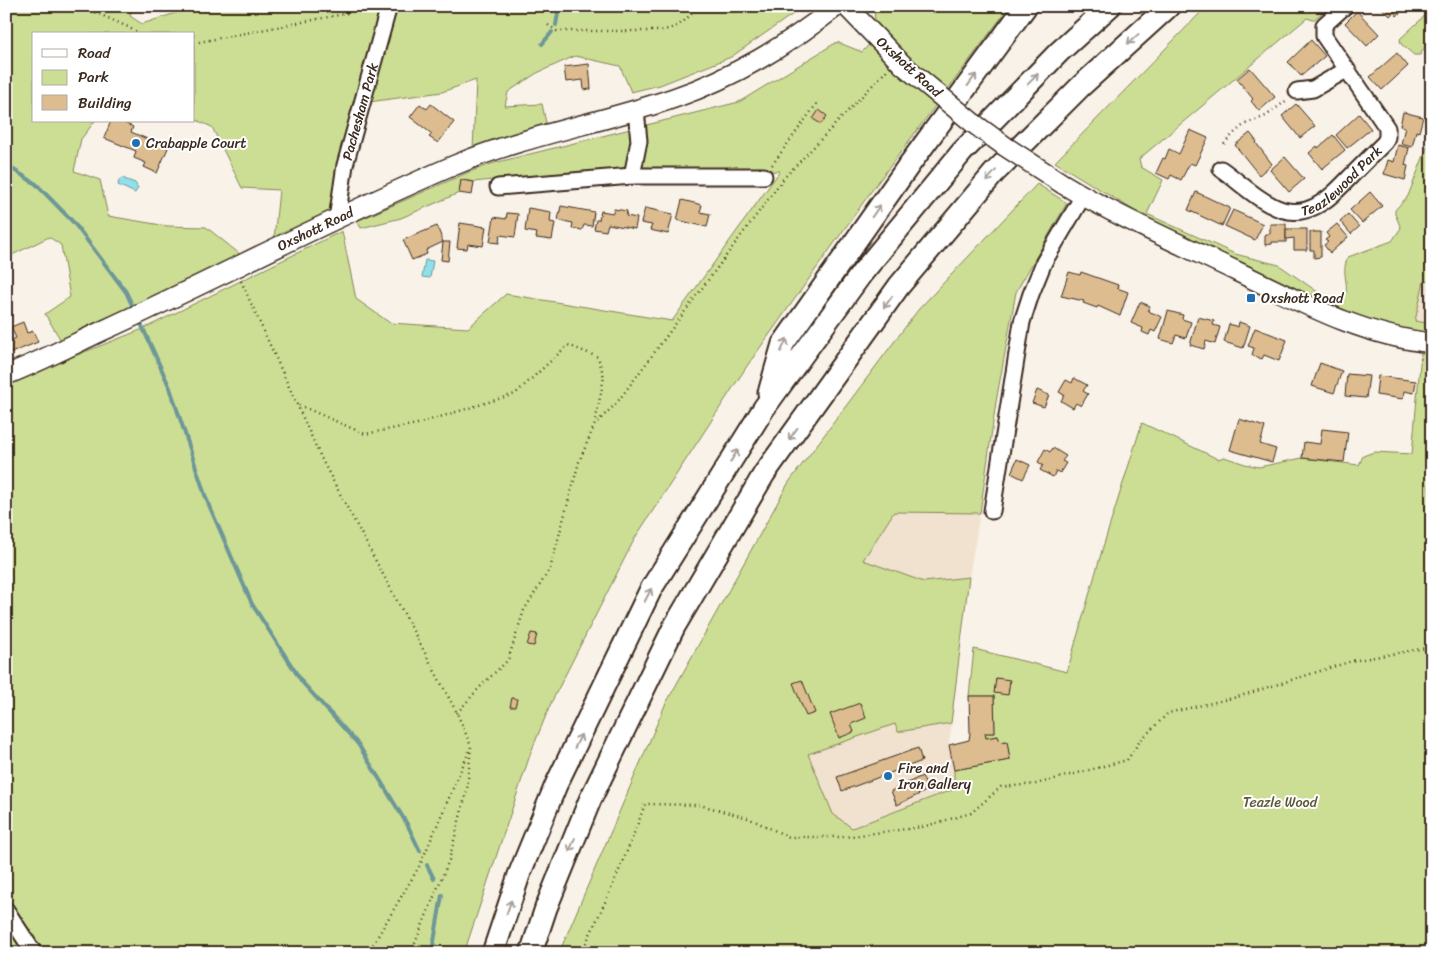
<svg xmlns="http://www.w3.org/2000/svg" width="1438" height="959" font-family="Sriracha,sans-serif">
<rect width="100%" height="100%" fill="#f8f2e9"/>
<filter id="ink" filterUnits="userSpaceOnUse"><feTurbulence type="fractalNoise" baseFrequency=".02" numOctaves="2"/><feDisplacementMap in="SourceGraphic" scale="10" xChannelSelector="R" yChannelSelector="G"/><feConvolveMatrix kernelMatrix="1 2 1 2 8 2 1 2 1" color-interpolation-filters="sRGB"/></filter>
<g filter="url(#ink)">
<g fill="#f0e2ce">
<path d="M1432 222V324L1407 321Z"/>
<path d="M894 512 980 513 969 577 949 745 954 770V789L852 828 833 814 808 754 832 607Z"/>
</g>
<g fill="#ccde93" stroke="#848458">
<path d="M6 6H133L130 16 142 24 197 6H800L793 14 731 57 660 85 631 92 620 66 575 56 537 73 508 92 505 106 542 104 546 123 473 150 476 80 442 92 369 102 356 97 345 143 332 211 274 239 279 190 242 188 212 127 194 119V34H34V121H95L81 139 74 171 100 180 108 216 167 226 206 227 241 255 62 342 45 314 70 297 61 245 49 237 10 256 6 254Z"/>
<path d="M874 6H1010L870 193 747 366 635 538 551 703 531 752 464 953H44L30 932 16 940 24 953H6V383L143 329 342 231 356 299 390 323 468 328 506 294 672 321 780 171 501 179 474 182 461 180 459 193 401 218 361 228 357 221 469 172 494 163 739 102 837 42 862 52 881 32 875 22Z"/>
<path d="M1207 6H1331L1313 20 1307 18 1139 159 1141 167 1163 180 1147 214 1235 254 1279 265 1325 297 1342 299C1353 287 1339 275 1348 257L1392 241 1401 228 1395 214V210L1408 196 1432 135V282L1424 281 1415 321 1432 324V334L1382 324 1322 304 1143 216 1055 162Z"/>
<path d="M1432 9V50L1426 45 1420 55H1414L1401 44 1400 39Z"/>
<path d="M1037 184 1067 203 1016 292 996 402 980 513 894 512 863 560 924 582 969 577 951 723 898 732 895 724 808 754 833 814 852 828 954 789V770L1010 760 1007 741 1000 742 998 736 986 738 985 733H995L994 696H969L974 649 1067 672 1103 547 1142 423 1218 459 1224 457 1245 464 1259 467 1302 458 1359 465 1363 456 1374 452 1412 454 1421 353 1432 354V483L1428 484 1432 520V608H1430L1432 621V953H559L665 705 789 482 918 310Z"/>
</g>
<g fill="#8fe0ea" stroke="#6d9798">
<path d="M122 178 135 183 138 188 135 193 118 185 119 180Z"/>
<path d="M425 260 433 261 430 278 422 277Z"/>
</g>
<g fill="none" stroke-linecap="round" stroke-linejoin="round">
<g stroke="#6d9798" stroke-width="4">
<path d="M556 25 558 13 557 6"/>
<path d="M542 44 552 32"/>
<path d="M6 165 36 184 74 223 126 292 132 305"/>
<path d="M142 326 170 388 206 498 252 604 302 682 358 744 407 824 420 851"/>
<path d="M427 865 434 879"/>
<path d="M432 953 442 895"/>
</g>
</g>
<g fill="#ddbd90" stroke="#3b2a1e">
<path d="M1382 6H1407L1397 16 1394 12 1390 16 1381 7Z"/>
<path d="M1357 11 1379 34 1367 46 1345 23Z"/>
<path d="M1311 40 1325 56 1301 76 1288 62Z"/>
<path d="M1397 53 1408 66 1382 90 1370 77Z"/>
<path d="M589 64 591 89 584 90 583 80 566 82 564 67Z"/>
<path d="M1250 68 1275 97 1259 111 1251 101 1253 99 1237 79Z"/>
<path d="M420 104 427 109 431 104 454 122 438 143 429 137 432 134 410 117Z"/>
<path d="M1296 104 1315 126 1300 138 1282 116Z"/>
<path d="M819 110 827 116 821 124 813 119Z"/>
<path d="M1403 112 1423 117 1419 132 1416 131 1412 147 1401 144 1405 127 1400 126Z"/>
<path d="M1359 114 1371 129 1347 148 1336 135Z"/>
<path d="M111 121H120L133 127 131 132 168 148 157 173 144 167 146 163 134 158 136 151 104 138Z"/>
<path d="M1190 130 1208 138 1195 165 1190 163 1181 180 1171 175 1169 179 1156 173 1163 158 1165 159 1169 149 1179 154Z"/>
<path d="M1250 133 1257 142 1256 143 1272 164 1259 175 1235 145Z"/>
<path d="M1333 135 1345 150 1322 169 1309 153 1317 146 1318 148Z"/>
<path d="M1398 145 1409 148 1405 165 1408 166 1405 180 1384 174 1388 160 1394 162Z"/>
<path d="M1285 157 1304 179 1289 192 1270 170Z"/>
<path d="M461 180 474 182 472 195 459 193Z"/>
<path d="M1196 192 1230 208 1222 226 1188 210Z"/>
<path d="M1370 192 1382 206 1362 223 1350 210Z"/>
<path d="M682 200 702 205 700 212 710 214 707 227 677 220Z"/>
<path d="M561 206 594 212 592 226 584 225 582 230 572 228 573 223 558 220Z"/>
<path d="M528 208 551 212 550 222 555 223 552 240 536 238 537 233 525 231Z"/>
<path d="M645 208 673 214 668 234 650 230 652 225 641 223Z"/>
<path d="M614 209 627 211 626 216 637 218 635 229 608 224 606 231 594 229 596 220H599L601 211 613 213Z"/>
<path d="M1233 210 1263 224 1255 240 1225 226Z"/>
<path d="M507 213 518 214 515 237 500 235 499 243 490 242 494 217 506 219Z"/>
<path d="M1348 214 1359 227 1351 234 1340 221Z"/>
<path d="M460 223 486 227 483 246 468 244 467 249 457 248Z"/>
<path d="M1270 224H1286V242H1272V244L1265 245V234H1270Z"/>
<path d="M1337 224 1348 237 1330 253 1324 245 1328 242 1325 240 1329 237 1326 233Z"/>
<path d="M437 226 443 242 426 250 427 254 412 260 403 240Z"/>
<path d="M1286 229H1307V250H1294V238L1286 239Z"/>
<path d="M1310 232H1321V257L1314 258V250H1310Z"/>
<path d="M443 242H450L448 261 441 260Z"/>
<path d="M1069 272 1080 275 1081 272 1118 285 1117 288 1128 292 1120 316 1098 306 1097 308 1083 303 1084 301 1061 296Z"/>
<path d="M1140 302 1150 306 1148 311 1162 317 1155 332 1151 330 1149 335 1142 332 1143 328 1131 323Z"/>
<path d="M1168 311 1183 315 1182 319 1191 322 1186 338 1176 335 1173 343 1160 339Z"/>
<path d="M1198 317 1214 321 1213 325 1220 327 1215 344 1206 341 1204 349 1190 345Z"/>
<path d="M23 322 27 333 33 331 38 342 6 355V338L8 342 16 338 11 327Z"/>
<path d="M1239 322 1250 326 1243 348 1224 342 1229 324 1238 327Z"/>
<path d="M1255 328 1287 340 1279 361 1264 355 1262 359 1252 355 1254 348 1248 346Z"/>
<path d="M1320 363 1342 371 1334 393 1312 386Z"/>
<path d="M1347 374 1369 376 1366 398 1345 396Z"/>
<path d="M1378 376 1416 381 1414 393 1404 391 1403 399 1376 395Z"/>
<path d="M1074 378 1087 385 1083 391 1088 394 1081 406 1076 403 1073 408 1061 401 1064 395 1059 392 1066 380 1072 383Z"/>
<path d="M1037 390 1049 395 1044 407 1032 403Z"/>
<path d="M1239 419 1265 427 1260 444 1276 449 1272 462 1230 450Z"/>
<path d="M1322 429 1348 432 1344 462 1302 458 1304 442 1320 444Z"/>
<path d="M1053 448 1066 456 1062 461 1066 463 1060 473 1056 471 1053 477 1040 470 1043 465 1038 462 1045 449 1050 452Z"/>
<path d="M1017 459 1030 465 1023 479 1011 473Z"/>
<path d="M531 633 537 634 534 646 527 645Z"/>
<path d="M996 678 1010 680 1008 695 994 693Z"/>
<path d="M802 680 815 713 806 716 793 683Z"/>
<path d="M969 696H994L995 733H985L986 738 998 736 1000 742 1007 741 1010 760 954 770 949 745 969 740 970 733Z"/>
<path d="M512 698 517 699 515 707H510Z"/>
<path d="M860 703 866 718 851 724 854 732 839 738 830 714Z"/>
<path d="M918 748 922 761 842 791 837 777Z"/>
<path d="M922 776 928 790 897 805 891 791Z"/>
</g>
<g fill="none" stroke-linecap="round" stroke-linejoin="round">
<g stroke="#3b2a1e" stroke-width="19">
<g id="minor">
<path d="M1297 91 1313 89 1346 70"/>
<path id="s1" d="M1221 169C1237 180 1253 196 1271 205 1306 224 1330 198 1352 175 1363 164 1374 153 1385 142L1387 137V128L1324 36V25L1345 6"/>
<path d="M632 176 639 141 636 110"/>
<path d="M498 187 632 176H764"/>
<path id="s2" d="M337 219 345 165 389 6"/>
<path d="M992 511 1022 322 1031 294 1044 262 1083 196"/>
<path d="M6 910 34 953"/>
</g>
</g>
<g stroke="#3b2a1e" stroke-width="22">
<g id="major">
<path d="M846 6 903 65"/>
<path d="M1063 184C1118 217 1178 243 1236 271 1299 301 1361 336 1432 343"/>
<path id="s3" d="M6 375C39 362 70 346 102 331 220 277 335 216 455 165 526 135 602 123 674 98 735 77 786 46 837 6"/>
</g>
</g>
<g stroke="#3b2a1e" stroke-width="25">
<g id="highway">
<path d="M769 393 783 344 909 165 1026 6"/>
<path d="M493 953 519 875 556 785 651 589 764 408 862 273 962 152 1059 52 1110 6"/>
<path d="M531 953 546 908 590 800 674 627 764 474 899 286 994 173 1081 86 1169 6"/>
</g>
</g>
<g stroke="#3b2a1e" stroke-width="2.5" stroke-dasharray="1 4" stroke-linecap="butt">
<path d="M81 6 128 27 139 34"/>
<path d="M548 25 557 31H659C677 28 687 22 696 6"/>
<path d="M194 43 349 13"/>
<path d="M1224 144 1233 134 1245 124 1266 116 1287 100"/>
<path d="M772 165 818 102"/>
<path d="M241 281 323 462 457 713 471 746 467 790 449 860 411 953"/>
<path d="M299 405 365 434 417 424 515 394 568 345 598 357 604 377 595 423"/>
<path d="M457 713 479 688 508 660 524 610 550 569 579 462 595 424 616 404 784 178 887 70"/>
<path d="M368 953 420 865 470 749"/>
<path d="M584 953 585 945C607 899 628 852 645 804L700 805 748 818 789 837H844L922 827 971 813 1001 787 1036 784 1127 760 1140 741 1168 713 1237 697 1352 661 1432 647"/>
</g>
<use href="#minor" stroke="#fff" stroke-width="15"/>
<use href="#major" stroke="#fff" stroke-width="19"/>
<use href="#highway" stroke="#fff" stroke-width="21"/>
<g stroke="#3b2a1e" stroke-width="22" stroke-linecap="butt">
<path id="major-bridge" d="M903 65 973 123 1006 147 1063 184"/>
</g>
<use href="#major-bridge" stroke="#fff" stroke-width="19"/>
</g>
<defs><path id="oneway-shaft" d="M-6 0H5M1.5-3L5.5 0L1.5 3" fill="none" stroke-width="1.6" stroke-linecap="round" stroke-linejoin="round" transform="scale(1.25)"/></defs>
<g stroke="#a79f9a">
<use href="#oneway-shaft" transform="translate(1133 39) rotate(138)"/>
<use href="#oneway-shaft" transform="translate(1033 79) rotate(-46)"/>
<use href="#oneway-shaft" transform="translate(972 80) rotate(-54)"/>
<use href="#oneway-shaft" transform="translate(991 176) rotate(131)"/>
<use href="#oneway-shaft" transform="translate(876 211) rotate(-55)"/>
<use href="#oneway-shaft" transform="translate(888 302) rotate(126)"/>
<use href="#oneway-shaft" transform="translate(784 345) rotate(-65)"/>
<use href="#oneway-shaft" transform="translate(793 434) rotate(126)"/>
<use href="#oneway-shaft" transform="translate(734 456) rotate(-58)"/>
<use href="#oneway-shaft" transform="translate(648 595) rotate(-63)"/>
<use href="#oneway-shaft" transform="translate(578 741) rotate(-64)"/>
<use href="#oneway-shaft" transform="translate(572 845) rotate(112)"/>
<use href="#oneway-shaft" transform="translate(509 907) rotate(-71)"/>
</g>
</g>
<g fill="#1f6fb2" stroke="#fff" stroke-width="2">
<circle cx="136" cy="143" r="5"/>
<rect x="1246" y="293" width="10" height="10" rx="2.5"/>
<circle cx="888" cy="776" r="5"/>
</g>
<g text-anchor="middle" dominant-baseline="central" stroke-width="4" stroke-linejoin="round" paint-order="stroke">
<g font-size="14" fill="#3b2a1e" stroke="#fff">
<text transform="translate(909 67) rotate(42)">Oxshott Road</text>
<text stroke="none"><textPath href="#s2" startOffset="110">Pachesham Park</textPath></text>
<text stroke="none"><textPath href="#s1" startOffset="144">Teazlewood Park</textPath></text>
<text stroke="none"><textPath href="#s3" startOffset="342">Oxshott Road</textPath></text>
</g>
<g font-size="14" fill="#3b2a1e" stroke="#fff" text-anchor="start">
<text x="146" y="143">Crabapple Court</text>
<text x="1261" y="298">Oxshott Road</text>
<text x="898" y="768">Fire and<tspan x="898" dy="16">Iron Gallery</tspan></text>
</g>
<g font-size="14" fill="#5f573b" stroke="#fff">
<text x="1280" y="802">Teazle Wood</text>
</g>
</g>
<rect width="1438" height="959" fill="none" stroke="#fff" stroke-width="25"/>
<rect x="12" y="12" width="1413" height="934" fill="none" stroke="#3b2a1e" stroke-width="2" filter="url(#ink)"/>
<rect x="32" y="32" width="162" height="90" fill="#ffffff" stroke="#b1aaa5"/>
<rect x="42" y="49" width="25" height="8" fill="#ffffff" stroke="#b1aaa5"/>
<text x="78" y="58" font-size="15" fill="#3b2a1e">Road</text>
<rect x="42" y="70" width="25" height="15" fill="#ccde93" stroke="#b1aaa5"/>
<text x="78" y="82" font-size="15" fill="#3b2a1e">Park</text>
<rect x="42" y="95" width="25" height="15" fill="#ddbd90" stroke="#b1aaa5"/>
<text x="78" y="108" font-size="15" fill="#3b2a1e">Building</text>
</svg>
